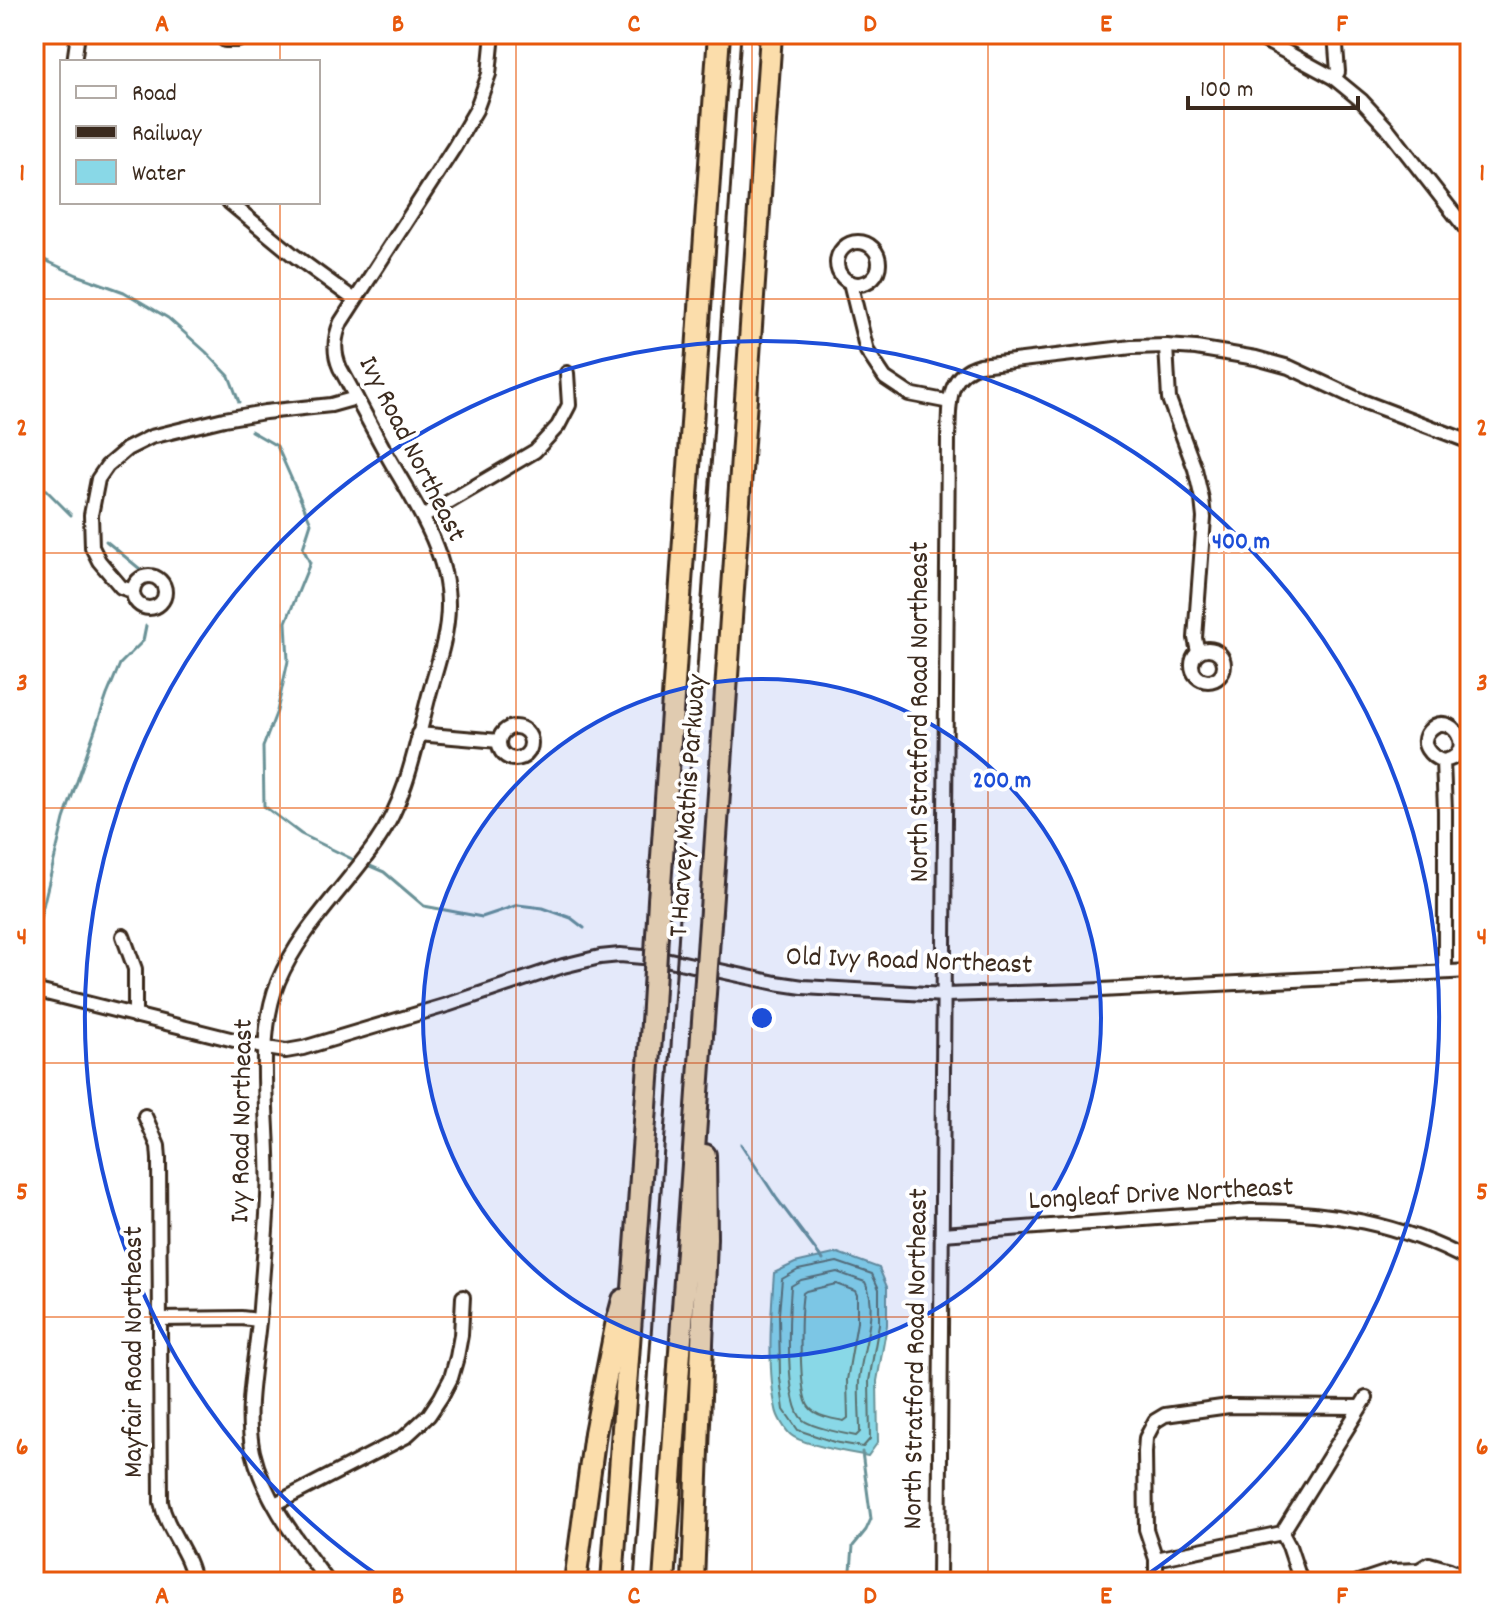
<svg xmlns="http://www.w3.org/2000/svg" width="1504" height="1616" font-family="Dekko,sans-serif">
<rect width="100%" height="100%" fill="#fff"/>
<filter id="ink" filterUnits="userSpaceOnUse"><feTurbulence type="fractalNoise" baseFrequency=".0125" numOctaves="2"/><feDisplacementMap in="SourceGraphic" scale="16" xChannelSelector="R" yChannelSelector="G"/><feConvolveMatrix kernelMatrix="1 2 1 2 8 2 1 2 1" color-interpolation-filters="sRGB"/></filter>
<g filter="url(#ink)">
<path fill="#89d8e7" stroke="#6a9297" stroke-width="2" d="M838 1253 879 1268 887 1287V1325L877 1381 878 1442 868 1456C852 1453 802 1445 791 1435 785 1430 777 1416 776 1409 767 1370 771 1313 774 1273L795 1263Z"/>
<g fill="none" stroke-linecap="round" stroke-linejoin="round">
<g stroke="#5a706e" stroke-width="2">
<path d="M837 1262 872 1274 879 1289V1324L869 1381 870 1439 863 1447 834 1442 798 1430 784 1410 780 1378 779 1314 782 1279 798 1270Z"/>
<path d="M837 1272 865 1282C880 1307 861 1353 859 1381 858 1398 860 1415 860 1432L856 1436C845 1434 811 1427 803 1420 784 1404 789 1312 791 1286L801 1280Z"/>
<path d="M836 1284 855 1291 857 1295V1322L847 1380 848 1418 844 1421C833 1419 815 1416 809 1407 798 1394 800 1313 803 1293L806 1291Z"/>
</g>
<g stroke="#6a9297" stroke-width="3">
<path d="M34 255 77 275 124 292 168 318 206 352 229 376 239 402"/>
<path d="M34 409 36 412 34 414"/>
<path d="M251 431 277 446 311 523 303 548 310 563 286 622 288 661 277 711 263 747 264 806 301 834 352 859"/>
<path d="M34 478 71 515"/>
<path d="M106 541 140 569"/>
<path d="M370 866 384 872 424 906 482 917 518 905 543 908 571 918 584 928"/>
<path d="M34 944 64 819 107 695 120 664 143 641 146 626"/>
<path d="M741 1144 777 1199 823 1260"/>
<path d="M850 1582 853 1546 866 1530 871 1519 862 1452"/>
</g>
<g stroke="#3b2a1e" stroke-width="18">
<g id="minor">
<path d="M218 34 225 40H238L244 34"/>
<path d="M1253 34 1334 78 1362 101 1387 128 1470 234"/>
<path d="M74 62 78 34"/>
<path d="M1334 78 1338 72 1335 34"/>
<path d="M229 202 292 254 355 300"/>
<circle cx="858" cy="263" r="21"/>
<path d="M850 282 867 351 885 378 909 394 950 402"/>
<path d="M1166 346 1169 399 1195 469 1202 499 1204 518 1195 638 1198 652"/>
<path d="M423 517 535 451 558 426 569 405 567 373"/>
<circle cx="149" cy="592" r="16"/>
<path d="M132 591 121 587 99 561 92 547 91 515 98 479 107 466 127 449 151 437 224 419 265 412 331 405 356 398"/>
<circle cx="1208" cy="665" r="16"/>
<circle cx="515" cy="743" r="16"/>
<path d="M418 734 499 741"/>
<path d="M1443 761C1431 757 1418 744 1429 731 1450 706 1480 755 1443 761L1445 811V972"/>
<path d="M123 936 135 969V1016"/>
<path d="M34 990 266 1048 286 1051 303 1048 447 1005 563 966 600 957 620 955 665 959 776 983 803 987 945 995 1081 991 1470 971"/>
<path d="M145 1116 158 1146 159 1159 161 1502C167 1532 190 1552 194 1582"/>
<path d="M943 1234 1251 1211C1330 1211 1400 1223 1470 1261"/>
<path d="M160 1319 241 1318 259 1320"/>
<path d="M275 1504 405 1437 429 1415 441 1397 451 1378 457 1357 461 1335 463 1297"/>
<path d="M1282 1533 1289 1546 1301 1582"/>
<path d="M1156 1559 1282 1533 1366 1398"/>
<path d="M1419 1570 1425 1577 1441 1582"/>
<path d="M328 1582C299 1543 264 1500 253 1452 244 1409 255 1365 259 1321 262 1280 266 1238 268 1197 272 1130 253 1044 278 982 300 929 344 889 376 843 407 799 416 745 429 695 437 666 448 636 448 605 448 550 413 501 387 455 371 426 356 397 340 368 333 352 334 338 341 322L455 146 476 110 489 74 493 34"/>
<path d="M939 1582 948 438C950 408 944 375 980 365L1132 347 1166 346 1196 348 1256 358 1289 367 1362 401 1470 442"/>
<path d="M1156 1582V1559L1146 1529 1145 1452 1146 1438 1155 1421 1165 1415 1229 1406 1360 1407"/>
<path d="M1358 1582 1391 1571 1419 1570 1429 1564 1450 1570 1470 1578"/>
</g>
</g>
<g stroke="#3b2a1e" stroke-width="26">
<g id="highway">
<path d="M659 900 719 34"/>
<path d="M711 910 771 34"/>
<path d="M575 1582 595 1433 616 1326 623 1300"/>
<path d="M612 1582 652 1023"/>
<path d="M664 1582 702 1035"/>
<path d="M693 1582 706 1238 705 1155"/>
</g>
</g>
<use href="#minor" stroke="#fff" stroke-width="12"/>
<use href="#highway" stroke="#fbddab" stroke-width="20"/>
<path stroke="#3b2a1e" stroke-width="3" d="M634 1582 741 34"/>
<g stroke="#3b2a1e" stroke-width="26" stroke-linecap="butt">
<g id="highway-bridge">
<path d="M652 1023 659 900"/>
<path d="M702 1035 711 910"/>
</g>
</g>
<use href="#highway-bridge" stroke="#fbddab" stroke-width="20"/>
</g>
</g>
<path fill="none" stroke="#e8590c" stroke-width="2" stroke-opacity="0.55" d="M280 34V62M516 34V1582M752 34V1582M988 34V1582M1224 34V1582M280 202V1582M34 299H1470M34 553H1470M34 808H1470M34 1063H1470M34 1317H1470"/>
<circle cx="762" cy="1018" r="339" fill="#1d4ed8" fill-opacity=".12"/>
<g fill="none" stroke="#1d4ed8" stroke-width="4">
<circle cx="762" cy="1018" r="339"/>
<path d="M383 1579A677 677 0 1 1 1141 1579"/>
</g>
<g text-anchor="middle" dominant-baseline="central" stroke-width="8" stroke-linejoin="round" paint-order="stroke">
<g font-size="28" fill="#3b2a1e" stroke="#fff">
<text transform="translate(410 450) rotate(63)">Ivy Road Northeast</text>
<text transform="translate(922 712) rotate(-90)">North Stratford Road Northeast</text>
<text transform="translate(690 806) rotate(-86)">T Harvey Mathis Parkway</text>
<text transform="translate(909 963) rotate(2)">Old Ivy Road Northeast</text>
<text transform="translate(244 1121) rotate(-89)">Ivy Road Northeast</text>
<text transform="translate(1161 1196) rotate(-3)">Longleaf Drive Northeast</text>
<text transform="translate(136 1352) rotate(-90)">Mayfair Road Northeast</text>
<text transform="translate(918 1359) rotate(-89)">North Stratford Road Northeast</text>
</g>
</g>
<circle cx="762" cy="1018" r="12" fill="#1d4ed8" stroke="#fff" stroke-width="4"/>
<g font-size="24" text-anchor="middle" font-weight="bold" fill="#1d4ed8" stroke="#fff" stroke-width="8" stroke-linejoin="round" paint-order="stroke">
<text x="1241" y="548">400 m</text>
<text x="1002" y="787">200 m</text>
</g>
<rect width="1504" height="1616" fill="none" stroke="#fff" stroke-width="88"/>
<rect x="60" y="60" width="260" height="144" fill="#ffffff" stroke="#b1aaa5" stroke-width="2"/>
<rect x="76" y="86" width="40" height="12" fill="#ffffff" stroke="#b1aaa5" stroke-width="2"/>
<text x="132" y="100" font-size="24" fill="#3b2a1e">Road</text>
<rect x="76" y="126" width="40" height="12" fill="#3b2a1e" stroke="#b1aaa5" stroke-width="2"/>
<text x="132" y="140" font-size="24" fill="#3b2a1e">Railway</text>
<rect x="76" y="160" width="40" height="24" fill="#89d8e7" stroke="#b1aaa5" stroke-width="2"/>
<text x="132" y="180" font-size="24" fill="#3b2a1e">Water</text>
<path d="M1188 96v12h170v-12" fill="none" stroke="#3b2a1e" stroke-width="4"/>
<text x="1200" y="96" font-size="24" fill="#3b2a1e" stroke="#ffffff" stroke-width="6" paint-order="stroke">100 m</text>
<rect x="44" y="44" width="1416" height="1528" fill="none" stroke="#e8590c" stroke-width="3"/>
<g font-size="26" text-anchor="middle" font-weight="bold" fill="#e8590c">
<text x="162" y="31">A</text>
<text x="398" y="31">B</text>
<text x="634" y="31">C</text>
<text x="870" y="31">D</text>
<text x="1106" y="31">E</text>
<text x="1342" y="31">F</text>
<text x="22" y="180">1</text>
<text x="1482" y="180">1</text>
<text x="22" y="435">2</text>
<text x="1482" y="435">2</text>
<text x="22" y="690">3</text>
<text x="1482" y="690">3</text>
<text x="22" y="944">4</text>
<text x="1482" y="944">4</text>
<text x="22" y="1199">5</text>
<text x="1482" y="1199">5</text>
<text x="22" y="1454">6</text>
<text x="1482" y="1454">6</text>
<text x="162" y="1603">A</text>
<text x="398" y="1603">B</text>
<text x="634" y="1603">C</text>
<text x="870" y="1603">D</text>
<text x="1106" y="1603">E</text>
<text x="1342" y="1603">F</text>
</g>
</svg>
